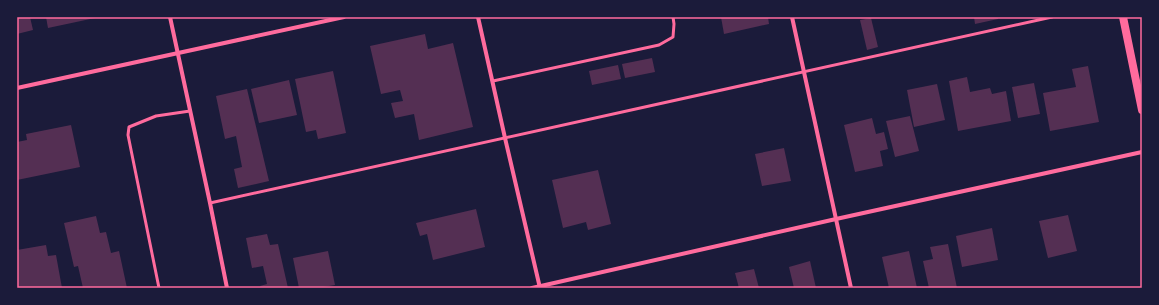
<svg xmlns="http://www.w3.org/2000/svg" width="1159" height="305" font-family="Barlow,sans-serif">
<rect width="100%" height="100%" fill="#1b1b3a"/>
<g fill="#542f53">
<path d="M17 17H30L33 30 17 34Z"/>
<path d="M46 17H94L95 18 48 28Z"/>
<path d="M721 17H768L769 24 724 34Z"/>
<path d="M974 17H998V19L975 24Z"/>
<path d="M871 18 878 47 867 50 860 20Z"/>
<path d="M425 34 428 49 453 43 473 127 419 140 414 114 395 118 391 103 403 101 400 90 381 94 370 46Z"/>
<path d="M652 58 655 72 625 78 622 64Z"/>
<path d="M618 65 621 79 592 85 589 71Z"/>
<path d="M1088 66 1099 122 1050 131 1043 93 1076 87 1072 69Z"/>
<path d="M333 71 346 133 318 139 316 130 306 132 295 79Z"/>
<path d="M967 77 970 92 990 88 992 94 1006 91 1011 121 958 131 949 81Z"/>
<path d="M289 80 297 115 259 123 251 89Z"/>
<path d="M1034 83 1040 114 1018 118 1012 87Z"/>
<path d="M937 84 945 120 914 127 907 90Z"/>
<path d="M247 89 269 181 238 188 234 169 242 167 236 136 225 139 216 96Z"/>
<path d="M910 116 919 151 895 157 886 121Z"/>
<path d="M872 118 876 134 884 132 888 149 880 151 883 166 855 172 844 125Z"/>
<path d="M71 125 80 167 17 180V142L27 140 26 134Z"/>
<path d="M784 148 791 181 762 186 755 154Z"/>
<path d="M598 170 611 224 588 230 586 222 563 228 552 180Z"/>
<path d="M476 209 485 247 433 260 427 234 420 236 416 223Z"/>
<path d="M1068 215 1077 251 1048 258 1039 221Z"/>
<path d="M96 216 100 233 106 232 111 253 119 251 127 288H83L78 266 74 267 64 223Z"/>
<path d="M992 228 998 260 962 267 956 236Z"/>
<path d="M267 234 270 245 278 244 288 288H261L260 286 267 284 263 266 252 268 246 238Z"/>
<path d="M948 244 957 288H929L923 261 933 259 930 247Z"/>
<path d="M46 245 48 256 56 255 62 288H18L17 250Z"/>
<path d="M328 251 335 285 317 288H299L293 258Z"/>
<path d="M909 251 917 288H889L882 257Z"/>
<path d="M810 261 816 288H794L789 267Z"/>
<path d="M754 269 759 288H739L735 273Z"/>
</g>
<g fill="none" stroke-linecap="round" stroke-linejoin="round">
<g stroke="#ff6b9d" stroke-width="3">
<path d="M493 81 659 45 673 37 674 24 673 17"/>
<path d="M210 203 1052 17"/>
<path d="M159 288 128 135 129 127 156 116 190 111"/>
</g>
<g stroke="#ff6b9d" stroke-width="4">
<path d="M170 17 210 203 227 288"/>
<path d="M478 17 505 138 540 288"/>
<path d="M792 17 851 288"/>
<path d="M17 88 344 17"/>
<path d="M532 288 836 219 1142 152"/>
</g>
<path stroke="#ff6b9d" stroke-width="8" d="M1123 17 1142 110"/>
</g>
<rect width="1159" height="305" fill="none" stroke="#1b1b3a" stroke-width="36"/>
<rect x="18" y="18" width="1123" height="269" fill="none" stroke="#ff6b9d" stroke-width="1.5"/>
</svg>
